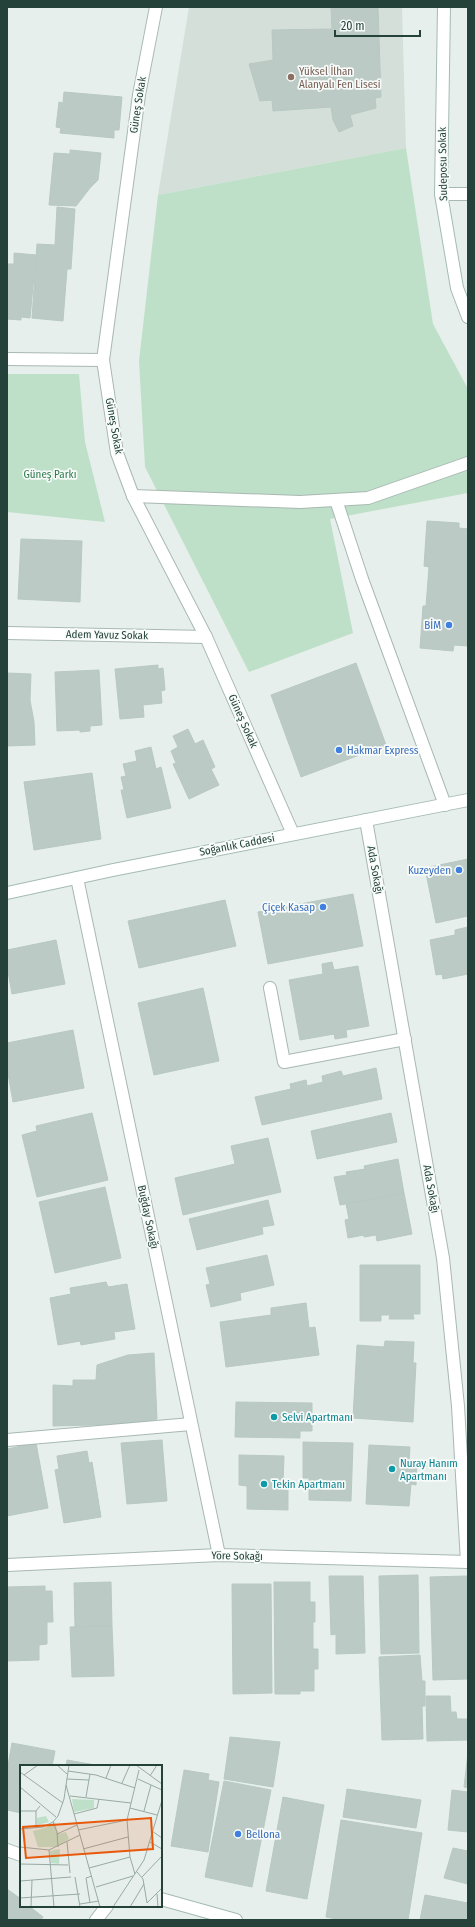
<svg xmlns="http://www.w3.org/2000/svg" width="475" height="1927" font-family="'Fira Sans Condensed',sans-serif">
<rect width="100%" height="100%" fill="#e6efeb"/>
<path fill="#d4dfda" d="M189 7H402L406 148 158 195Z"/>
<g fill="#bfe0c8">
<path d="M406 148 433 324 468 389V493L330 519 353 633 249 672 145 467 139 361 158 195Z"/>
<path d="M7 374H79L85 442 105 522 7 512Z"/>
</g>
<g fill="#bbcac4" stroke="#b8c9c2">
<path d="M331 7H378L381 97 375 98 376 108 350 115 353 126 339 132 333 120 331 107 273 111 272 100 260 101 249 64 273 60 272 30 332 29Z"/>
<path d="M64 92 122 97 119 130H114V138L60 133 61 128 56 127 59 102 63 103Z"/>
<path d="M70 150 101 153 98 180 90 188 76 206 49 205 54 153 70 154Z"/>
<path d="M57 207 75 209 71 269H67L63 321 32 318 37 244 55 245Z"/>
<path d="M14 253 36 255 30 318 21 317V320L7 319V264H14Z"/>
<path d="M427 521 459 523V528L468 529V646L454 645 453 651 420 648 423 606H426L429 567 424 566Z"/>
<path d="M21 539 82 541 80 602 18 599Z"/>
<path d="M356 663 386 745 301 777 271 695Z"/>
<path d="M158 665V669L163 668 165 690 161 691 162 703 143 705 144 717 120 719 115 669Z"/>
<path d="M99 670 102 725 90 726V731L80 732V730L57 731 55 672Z"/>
<path d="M7 673 31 674 30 700 34 722 35 745 7 746Z"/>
<path d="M188 729 195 744 203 740 215 767 211 769 219 785 189 799 173 764 176 763 171 751 178 747 173 736Z"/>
<path d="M151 747 156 769 161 767 171 808 127 818 121 790H124L121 777 126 776 123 764 137 761 135 751Z"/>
<path d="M92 773 101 839 34 850 24 782Z"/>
<path d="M468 859V916L436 923 425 868Z"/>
<path d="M353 894 363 946 268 964 258 912Z"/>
<path d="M225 900 236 946 139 968 128 921Z"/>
<path d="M468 927V974L443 979 442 974 436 975 430 940 455 935V930Z"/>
<path d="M56 940 65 984 12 994 7 966V950Z"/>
<path d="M332 962 334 970 358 966 369 1026 346 1030 347 1037 335 1039 334 1034 300 1040 289 980 323 974 322 964Z"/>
<path d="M203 988 219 1061 154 1075 138 1003Z"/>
<path d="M73 1030 84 1088 13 1102 7 1068V1043Z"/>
<path d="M376 1068 382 1099 262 1125 255 1097 291 1089 290 1084 306 1080 307 1086 323 1082 322 1076 341 1071 343 1076Z"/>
<path d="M92 1113 108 1180 37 1197 22 1135 37 1131 36 1126Z"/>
<path d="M391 1113 397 1142 317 1159 311 1131Z"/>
<path d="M268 1138 281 1192 183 1215 175 1178 235 1164 231 1146Z"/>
<path d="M398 1159 404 1193 340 1205 334 1177 347 1175 346 1172 365 1169 364 1166Z"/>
<path d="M105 1187 121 1258 55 1273 39 1202Z"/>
<path d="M404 1193 412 1234 377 1241 376 1235 364 1237V1235L348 1238 345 1220 349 1219 346 1204Z"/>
<path d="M268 1200 274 1225 262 1227 263 1234 197 1250 189 1219Z"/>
<path d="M267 1255 274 1285 240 1293 241 1300 211 1307 206 1285 210 1284 206 1268Z"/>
<path d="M360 1265H420V1314H413L414 1319H389L390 1315H381V1321H360Z"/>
<path d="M106 1282 108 1287 127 1284 135 1329 114 1332 115 1339 81 1345 80 1341 58 1345 50 1298 71 1294 70 1288Z"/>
<path d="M306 1303 309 1328 315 1327 319 1355 226 1367 220 1322 271 1315V1308Z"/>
<path d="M385 1341 414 1342 413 1363H416L413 1422 353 1418 357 1345 384 1347Z"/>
<path d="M154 1353 157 1419 132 1424 53 1426V1385L73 1386V1380H96L97 1365 128 1355Z"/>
<path d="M236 1402 312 1403V1431H300V1438L235 1437Z"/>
<path d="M162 1440 167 1501 127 1504 121 1443Z"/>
<path d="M303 1442 353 1443 351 1501 309 1500V1478H303Z"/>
<path d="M36 1443 48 1508 7 1516V1449Z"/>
<path d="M369 1445 410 1447 409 1461H417L416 1485 411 1484 409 1506 366 1504Z"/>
<path d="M87 1451 89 1463 92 1462 101 1517 64 1523 55 1470 59 1469 57 1456Z"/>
<path d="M239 1455 284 1456 283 1482H288V1510L247 1509V1486L239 1485Z"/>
<path d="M418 1575 419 1653 381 1654 379 1576Z"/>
<path d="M329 1576H363L365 1653 336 1654V1634L331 1635Z"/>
<path d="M467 1576 468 1679 433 1680 430 1577Z"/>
<path d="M111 1582 112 1626 75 1627 74 1583Z"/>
<path d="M274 1582H310V1602H315V1622H313V1649H318V1669H314V1691H300V1694H275Z"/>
<path d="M232 1584H271L272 1693 233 1694Z"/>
<path d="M45 1586V1591H52L53 1622H47V1644L39 1645V1660L7 1661V1587Z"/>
<path d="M112 1626 114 1676 72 1677 70 1627Z"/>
<path d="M420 1655 422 1681H425V1706H422L423 1739 382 1740 379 1657Z"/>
<path d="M426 1696H450L451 1712H456L457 1719H468V1740L427 1741Z"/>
<path d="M230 1737 280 1742 273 1787 224 1779Z"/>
<path d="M12 1743 55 1751 52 1766H21V1813L7 1810V1771Z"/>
<path d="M468 1753V1788L464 1787Z"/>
<path d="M67 1760 101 1766H66Z"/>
<path d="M184 1770 209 1774 208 1780 219 1782 208 1852 171 1846Z"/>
<path d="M224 1781 271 1790 252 1887 205 1877Z"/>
<path d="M347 1789 421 1800 416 1828 343 1817Z"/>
<path d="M452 1790 468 1792V1832L448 1830Z"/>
<path d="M283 1797 324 1805 307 1899 266 1891Z"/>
<path d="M341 1820 422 1833 408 1920H342L326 1917Z"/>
<path d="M453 1848 468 1851V1884L444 1878Z"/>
<path d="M7 1889 21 1899V1906H29L43 1917 41 1920H7Z"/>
<path d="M425 1895 468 1903V1920H420Z"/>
</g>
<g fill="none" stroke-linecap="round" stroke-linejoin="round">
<g stroke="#a8b8b2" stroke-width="14">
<g id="lane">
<path d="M270 988 284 1062 405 1039"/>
<path d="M7 1440 191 1424"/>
</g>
</g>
<g stroke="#a8b8b2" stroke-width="14">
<g id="street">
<path d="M156 7 139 95 103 360 117 453 133 496 206 637 293 834"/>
<path d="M441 194H468"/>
<path d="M7 359 103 360"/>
<path d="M133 496 300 502 368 498 468 463"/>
<path d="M336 500 362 579 445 805"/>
<path d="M7 633 206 637"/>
<path d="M366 820 443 1258 458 1406 467 1562"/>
<path d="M77 878 219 1555"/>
<path d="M7 1565 219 1555 468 1562"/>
<path d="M96 1920 107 1906"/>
</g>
</g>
<g stroke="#a4bbb3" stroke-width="14">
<g id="secondary">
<path d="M444 7 441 194 457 288 468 317"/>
<path d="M7 893 113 870 468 800"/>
<path d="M7 1850 21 1855"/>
<path d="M161 1899 236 1920"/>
</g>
</g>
<use href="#lane" stroke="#fff" stroke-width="12"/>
<use href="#street" stroke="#fff" stroke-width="12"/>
<use href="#secondary" stroke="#fff" stroke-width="12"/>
</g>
<circle fill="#8d6e63" stroke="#f7fbf9" stroke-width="1.5" cx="291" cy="77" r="4"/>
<g fill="#3f7fe0" stroke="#f7fbf9" stroke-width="1.5">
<circle cx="449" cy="625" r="4"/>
<circle cx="339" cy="750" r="4"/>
<circle cx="459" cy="870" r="4"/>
<circle cx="323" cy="907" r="4"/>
<circle cx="238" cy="1834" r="4"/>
</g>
<g fill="#0f9aa8" stroke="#f7fbf9" stroke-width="1.5">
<circle cx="274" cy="1417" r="4"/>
<circle cx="392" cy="1469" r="4"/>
<circle cx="264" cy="1484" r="4"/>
</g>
<g text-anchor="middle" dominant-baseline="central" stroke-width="3.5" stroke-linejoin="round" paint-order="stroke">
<g font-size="11" fill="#785e54" stroke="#f7fbf9" text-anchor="start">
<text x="299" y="71">Yüksel İlhan<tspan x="299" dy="13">Alanyalı Fen Lisesi</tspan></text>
</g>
<g font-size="11" fill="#24423a" stroke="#f7fbf9">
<text transform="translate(138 105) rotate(-81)">Güneş Sokak</text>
<text transform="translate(443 164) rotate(-91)">Sudeposu Sokak</text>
<text transform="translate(114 426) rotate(80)">Güneş Sokak</text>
<text transform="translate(107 635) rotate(1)">Adem Yavuz Sokak</text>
<text transform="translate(243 721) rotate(66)">Güneş Sokak</text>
<text transform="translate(237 845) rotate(-11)">Soğanlık Caddesi</text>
<text transform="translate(375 870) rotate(80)">Ada Sokağı</text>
<text transform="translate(431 1189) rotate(80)">Ada Sokağı</text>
<text transform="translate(148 1217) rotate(78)">Buğday Sokağı</text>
<text transform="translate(237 1556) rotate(1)">Yöre Sokağı</text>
</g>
<g font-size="11" fill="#2d7a4b" stroke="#f7fbf9">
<text x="50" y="474">Güneş Parkı</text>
</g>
<g font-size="11" fill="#366cbe" stroke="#f7fbf9" text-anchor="end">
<text x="441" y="625">BİM</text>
<text x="347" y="750" text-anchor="start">Hakmar Express</text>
<text x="451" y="870">Kuzeyden</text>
<text x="315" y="907">Çiçek Kasap</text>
<text x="246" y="1834" text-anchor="start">Bellona</text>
</g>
<g font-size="11" fill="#0d838f" stroke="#f7fbf9" text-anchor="start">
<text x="282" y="1417">Selvi Apartmanı</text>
<text x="400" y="1463">Nuray Hanım<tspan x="400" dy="13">Apartmanı</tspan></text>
<text x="272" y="1484">Tekin Apartmanı</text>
</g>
</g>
<g transform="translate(20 1765)">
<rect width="142" height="142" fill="#e6efeb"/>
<path d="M52 34 74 35V43L54 47ZM26 51 29 57 17 60V53ZM35 57 38 69 46 67 49 74 36 82H18L13 66 25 63ZM40 84 39 99 31 98 30 86Z" fill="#bfe0c8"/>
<path fill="none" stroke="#98aaa4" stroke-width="1" d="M37 0 47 9M116 0 142 19M48 6 76 10 115 23M0 7 43 38M4 10 18 0M130 11 137 0M86 13 91 0M47 14 69 15M118 14 142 25M102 18 110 0M46 20 80 142M0 22 36 52M50 31 111 38M66 32 70 9M110 43 137 50M0 46H16L20 41M16 46V63M124 46 131 20M54 49 77 43 79 34M33 57 37 67 38 82M0 64 23 62 33 57 38 51 44 34 49 0M58 65 107 55M132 66 142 73M37 69 57 60M47 77 50 108M130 77 142 84M0 82 29 85 60 70M63 84 108 72M29 85 34 142M0 99 48 100M69 103 110 92M117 107 123 114 127 138M115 109 110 92 107 55 119 5M55 112 60 142M122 112 142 91M0 116 51 112M76 122 113 111M137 129 138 142M0 133 60 129M70 138 66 113 72 111M127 138 142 123M60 139 79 136M11 142 12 115M93 142 124 95 142 35M110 142 124 119"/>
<path fill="#e8590c" fill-opacity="0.15" stroke="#e8590c" stroke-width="2" d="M131 53 133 84 6 93 3 62Z"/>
<rect width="142" height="142" fill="none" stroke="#24423a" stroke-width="2"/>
</g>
<rect width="475" height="1927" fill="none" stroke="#24423a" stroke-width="16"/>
<path d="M335 30v6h85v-6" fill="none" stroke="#24423a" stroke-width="2"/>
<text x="341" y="30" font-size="12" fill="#24423a" stroke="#f7fbf9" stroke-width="3" paint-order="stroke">20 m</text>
</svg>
